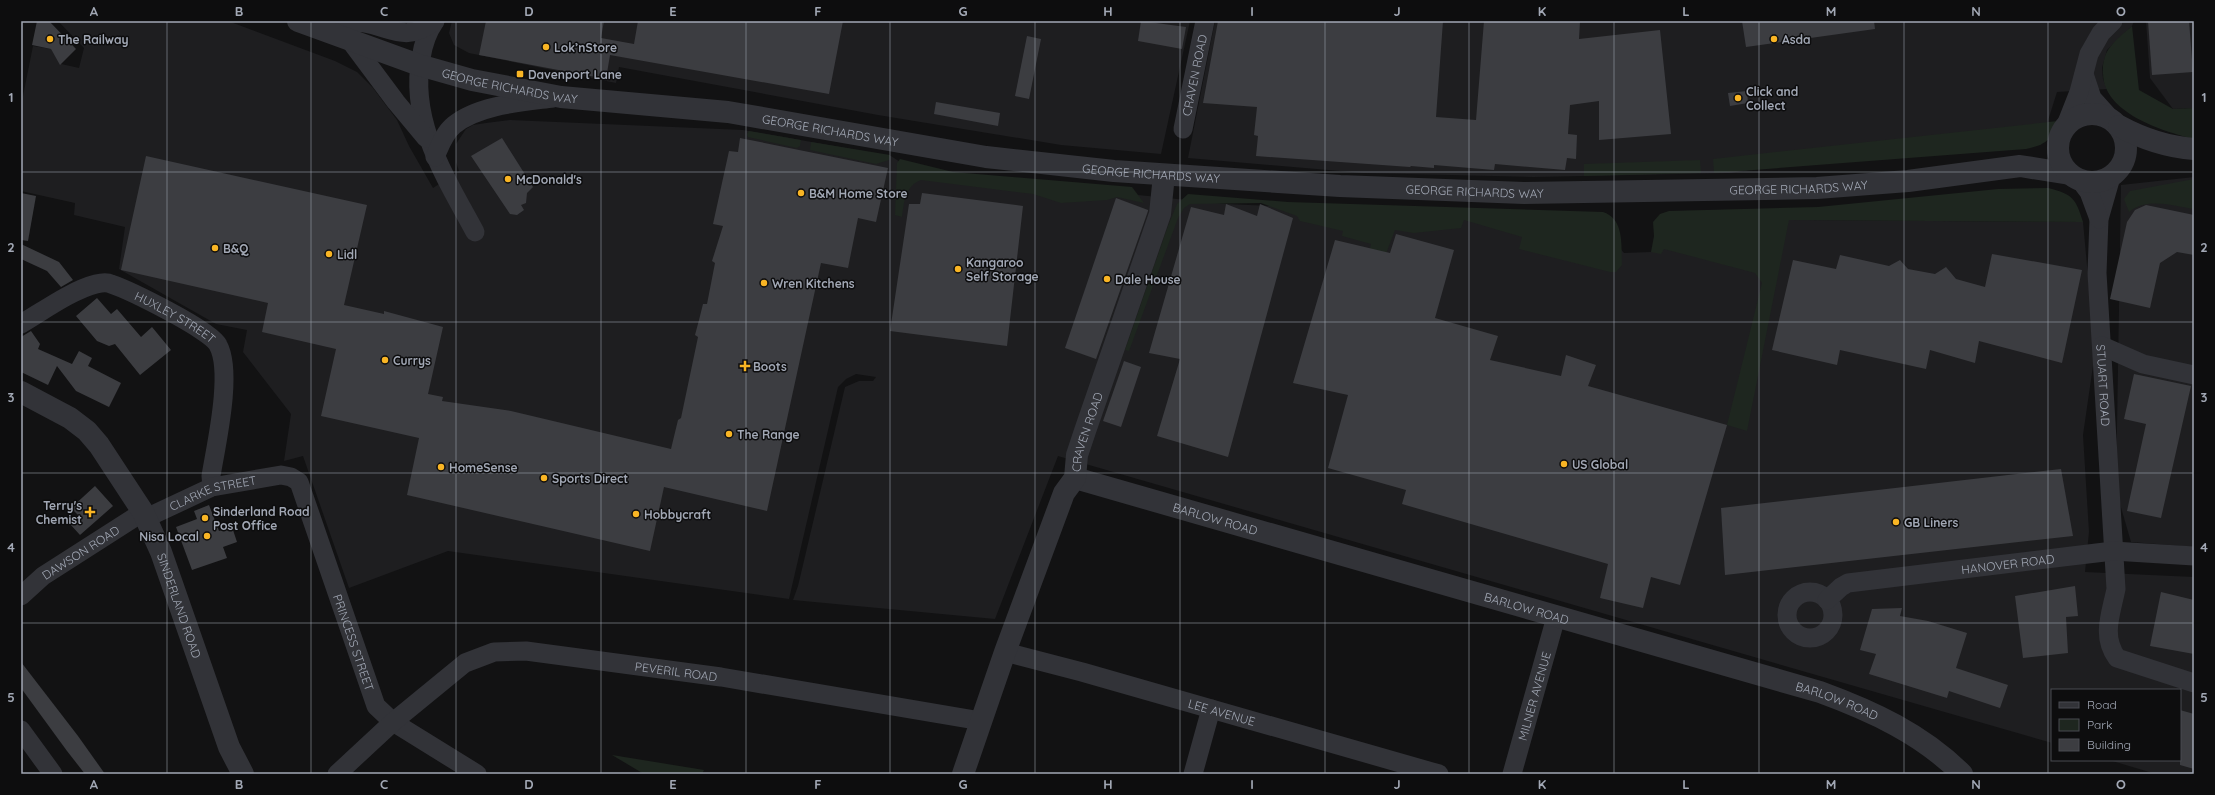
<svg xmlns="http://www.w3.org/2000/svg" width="2215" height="795" font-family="Quicksand,sans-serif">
<rect width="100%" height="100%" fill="#121213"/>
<g fill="#1e1e20">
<path d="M58 21H228L335 61 357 72 373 88 397 120 409 146 433 188 459 171 456 162V144L466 129 473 125 486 123 510 120 743 130 891 156 915 172 1226 204 1596 220 1624 253 1651 252 1670 219 2083 222 2095 352 2083 435 2089 532 2085 572 2194 577V774H2156L2109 760H2180V690H2052V743L1058 456 995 619 793 600 798 586 845 387 859 381H873L876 377 856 374 846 379 838 387 789 599 448 551 349 588 303 456 284 461 291 414 243 352 247 330 216 324 119 269 125 227 74 215 75 203 21 191V106L33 46 51 49 61 64 79 68 84 48Z"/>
<path d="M452 21H1190L1161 154 1061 145 878 115 619 67 616 83 469 53 454 45 449 33Z"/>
<path d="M1215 21H2134L2132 26 2107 50 2102 68 2103 79 2107 89 2057 92 2045 130 1729 173 1533 177 1363 173 1188 158Z"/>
<path d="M2146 21H2194V108L2173 109 2150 78Z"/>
<path d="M2194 177V547L2131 542 2116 490 2121 185Z"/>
</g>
<g fill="#1e261f">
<path d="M2132 26 2139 90 2173 109 2194 108V139C2162 131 2104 113 2103 74 2102 67 2104 56 2108 50 2114 41 2124 33 2132 26Z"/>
<path d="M2058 121C2052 140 2045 145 2026 149L1714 173 1713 159Z"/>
<path d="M749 131 801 140 800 146 797 148 748 137 747 134Z"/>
<path d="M811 142 890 155 889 160 876 164 810 150Z"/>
<path d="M900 159 953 172 1132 187 1144 203 1117 197 1107 200 1061 203 1033 194 921 180C905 186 904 202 902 217L895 215 897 163Z"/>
<path d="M1700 160 1701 173 1584 176V164Z"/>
<path d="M2194 179V209C2172 206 2147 197 2129 212L2124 199 2130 191Z"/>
<path d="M2048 188C2072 194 2076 198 2083 222L1789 220 1747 431 1727 425 1762 283 1755 273 1664 249 1661 254 1651 252 1654 236 1653 222 1660 214 1669 211 1818 207 1998 189Z"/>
<path d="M1188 194 1288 202 1603 212C1625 219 1621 247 1622 265L1616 272H1610L1519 249 1522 237 1464 220 1461 228 1414 233 1395 230 1385 256 1367 262 1371 244 1342 236 1343 231 1300 221 1297 216 1261 203 1190 204 1184 208 1178 218 1129 351 1125 350 1168 226 1177 204Z"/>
<path d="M612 755 704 770 702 774H644Z"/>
</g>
<g fill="#3c3d41">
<path d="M37 21H49L76 49 60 65 51 49 32 45Z"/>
<path d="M486 21H604L601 38 634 44 638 21H843L829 94 610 55 606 79 479 55Z"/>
<path d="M1141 21 1186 27 1182 49 1138 41Z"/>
<path d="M1218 21H1443L1436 117 1476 120 1484 21H1580L1579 39 1660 30 1671 134 1599 140V101L1570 105 1568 134 1577 135 1576 159 1567 158 1565 170 1495 164 1494 170 1434 165V168L1411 166 1410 167 1256 156 1258 136 1254 135 1257 107 1203 103Z"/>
<path d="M1742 21H1874L1875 29 1746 47Z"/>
<path d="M2148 21H2189L2193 72 2152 75Z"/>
<path d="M1027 36 1041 39 1029 99 1015 96Z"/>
<path d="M1747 91 1748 103 1730 106 1728 93Z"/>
<path d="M936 102 1000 113 998 126 934 114Z"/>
<path d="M502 138 533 187 527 193 526 203 521 205 524 210 517 215 510 214 471 156Z"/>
<path d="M740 138 888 168 876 222 858 218 848 268 821 263 767 511 664 487 650 551 407 495 419 438 321 416 336 349 262 332 268 303 121 270 146 156 367 205 344 305 384 314V311L443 327 428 394 443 397 442 401 511 411 671 449 678 420 681 418 698 337 695 335 699 320 703 304H707L715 263 712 261 723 226 713 224 729 151 738 152Z"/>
<path d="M21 193 36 196 28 241 21 240Z"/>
<path d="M922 193 1023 206 1007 346 890 331 909 204H920Z"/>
<path d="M1116 198 1148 210V211L1096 359 1065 348Z"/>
<path d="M1226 204 1257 216 1260 204 1293 218 1228 457 1157 436 1180 359 1149 353 1191 207 1224 215Z"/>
<path d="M2146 205 2194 215V255L2177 252 2160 263 2150 308 2110 299 2127 222 2135 210Z"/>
<path d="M1396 234 1454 250 1435 318 1498 336 1490 360 1561 376 1566 355 1596 365 1588 386 1727 425 1680 585 1651 577 1643 608 1600 598 1608 564 1402 504 1406 490 1328 468 1348 395 1293 383 1335 240 1390 253Z"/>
<path d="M21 244 59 262 73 280 61 287 47 271 21 259Z"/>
<path d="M1992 254 2082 270 2062 363 1979 341 1975 363 1930 350 1926 369 1840 350 1837 365 1772 350 1793 260 1836 269 1840 255 1889 266 1900 260 1908 269 1935 274 1946 267 1956 279 1985 287Z"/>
<path d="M97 298 111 314 117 309 141 337 152 327 171 350 140 375 115 344 109 346 97 341 76 316Z"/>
<path d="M31 331 40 344 38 349 72 364 79 351 92 358 88 366 121 383 109 407 76 391 57 366 48 385 21 372V337Z"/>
<path d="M1124 361 1141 367 1121 427 1103 421Z"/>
<path d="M2134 374 2191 386 2161 518 2127 511 2146 424 2124 419Z"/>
<path d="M2061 469 2073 536 1725 575 1721 508Z"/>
<path d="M95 486 113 506 80 535 70 524 79 516 71 508Z"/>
<path d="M209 505 219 531 232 527 237 542 223 547 227 558 192 570 176 527 197 519 194 511Z"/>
<path d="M2075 586 2078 616 2066 617 2068 653 2023 658 2015 596Z"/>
<path d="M2161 592 2194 600V654L2150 646Z"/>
<path d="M1902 608 1900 616 1928 621 1967 633 1956 668 2008 685 2000 708 1949 691 1947 698 1869 674 1876 654 1860 650 1872 609Z"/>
<path d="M21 662 78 736 105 774H85L67 751 21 688Z"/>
<path d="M2180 710 2194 714V769L2180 765Z"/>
</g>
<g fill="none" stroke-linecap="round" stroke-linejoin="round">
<g stroke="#323338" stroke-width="19">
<path d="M435 21C428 31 423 45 421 58 409 122 446 178 475 232"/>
<path d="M314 26C329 25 349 20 364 23 393 28 406 43 435 21"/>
<path d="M349 39 396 102 426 138"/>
<path d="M2084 74 2092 98 2110 118"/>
<path d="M2066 125 2079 92 2089 54 2101 33 2113 21"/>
<path id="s1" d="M1183 129 1205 21"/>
<path d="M435 157C440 146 444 133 454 125 478 105 522 102 553 98"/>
<path id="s2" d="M2111 177 2099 219 2097 273 2116 589C2111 614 2101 636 2117 658L2194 683"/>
<path d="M2080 180 2089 192 2099 219"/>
<path id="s3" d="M21 324C43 311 72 290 96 284 100 283 107 282 111 284 129 290 211 330 218 345 233 372 216 445 211 476L212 487"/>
<path d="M2102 346 2143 364 2194 375"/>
<path id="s4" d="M146 518 212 487 281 475 291 477 299 482 376 706 393 722 477 774"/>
<circle cx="1810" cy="615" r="23"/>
<path id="s5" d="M21 596 43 576 143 512"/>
<path id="s6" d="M1827 600 1841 587 1848 583 2113 551 2194 556"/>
<path id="s7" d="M1005 652 1082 672 1439 774"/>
<path d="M21 730 53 774"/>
<path id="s8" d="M337 774 393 722 465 663 494 652 526 651 721 677 981 721"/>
<path d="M1193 774 1211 709"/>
<path id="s9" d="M1512 774 1556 617"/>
</g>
<g stroke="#323338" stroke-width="22">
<path id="s10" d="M298 21 419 65 472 80 561 97 728 112 986 157 1114 171 1340 186 1524 193 1817 188 1908 181 2020 166 2070 174"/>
<circle cx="2092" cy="148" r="34"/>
<path d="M2119 126C2143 139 2167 147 2194 149"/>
<path id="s11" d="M21 392 70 418 87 431 99 445 143 512 161 552 229 747 243 774"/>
<path id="s12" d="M1075 478 1820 692C1872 711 1922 734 1962 774"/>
<path id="s13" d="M963 774 1005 652 1064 493 1075 478 1077 455 1085 431 1160 214 1164 175"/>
</g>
</g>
<path fill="none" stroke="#a2a8b5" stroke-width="1" stroke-opacity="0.55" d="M167 21V774M311 21V774M456 21V774M601 21V774M746 21V774M890 21V774M1035 21V774M1180 21V774M1325 21V774M1469 21V774M1614 21V774M1759 21V774M1904 21V774M2048 21V774M21 172H2194M21 322H2194M21 473H2194M21 623H2194"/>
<g fill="#f9b524" stroke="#0d0d0e" stroke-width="1.5">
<circle cx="50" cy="39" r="4"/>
<circle cx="1774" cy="39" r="4"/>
<circle cx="546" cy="47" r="4"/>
<rect x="516" y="70" width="8" height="8" rx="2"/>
<circle cx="1738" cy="98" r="4"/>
<circle cx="508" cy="179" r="4"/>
<circle cx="801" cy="193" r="4"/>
<circle cx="215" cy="248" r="4"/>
<circle cx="329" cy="254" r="4"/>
<circle cx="958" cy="269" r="4"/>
<circle cx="1107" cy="279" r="4"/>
<circle cx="764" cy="283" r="4"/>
<circle cx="385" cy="360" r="4"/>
<path d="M743 360h4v4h4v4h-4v4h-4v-4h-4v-4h4z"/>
<circle cx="729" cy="434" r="4"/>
<circle cx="1564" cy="464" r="4"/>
<circle cx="441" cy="467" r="4"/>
<circle cx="544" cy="478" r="4"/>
<path d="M88 506h4v4h4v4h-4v4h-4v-4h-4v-4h4z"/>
<circle cx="636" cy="514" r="4"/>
<circle cx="205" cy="518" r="4"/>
<circle cx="1896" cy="522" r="4"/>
<circle cx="207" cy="536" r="4"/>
</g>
<g text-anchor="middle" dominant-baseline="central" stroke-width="3" stroke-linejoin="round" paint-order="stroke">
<g font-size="12" font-weight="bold" fill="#a2a8b5" stroke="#0d0d0e" text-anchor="start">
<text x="58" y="39">The Railway</text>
<text x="1782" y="39">Asda</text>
<text x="554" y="47">Lok’nStore</text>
<text x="528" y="74">Davenport Lane</text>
<text x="1746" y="91">Click and<tspan x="1746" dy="14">Collect</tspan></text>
<text x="516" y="179">McDonald's</text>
<text x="809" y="193">B&amp;M Home Store</text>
<text x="223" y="248">B&amp;Q</text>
<text x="337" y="254">Lidl</text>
<text x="966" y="262">Kangaroo<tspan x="966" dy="14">Self Storage</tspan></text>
<text x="1115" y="279">Dale House</text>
<text x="772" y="283">Wren Kitchens</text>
<text x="393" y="360">Currys</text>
<text x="753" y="366">Boots</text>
<text x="737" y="434">The Range</text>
<text x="1572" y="464">US Global</text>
<text x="449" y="467">HomeSense</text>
<text x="552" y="478">Sports Direct</text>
<text x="82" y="505" text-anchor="end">Terry's<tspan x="82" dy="14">Chemist</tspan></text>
<text x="213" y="511">Sinderland Road<tspan x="213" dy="14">Post Office</tspan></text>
<text x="644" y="514">Hobbycraft</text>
<text x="1904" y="522">GB Liners</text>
<text x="199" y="536" text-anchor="end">Nisa Local</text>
</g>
<g font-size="12" fill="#a2a8b5" stroke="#0d0d0e">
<text stroke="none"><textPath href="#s1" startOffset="55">CRAVEN ROAD</textPath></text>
<text stroke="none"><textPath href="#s10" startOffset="222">GEORGE RICHARDS WAY</textPath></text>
<text stroke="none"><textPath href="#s10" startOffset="546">GEORGE RICHARDS WAY</textPath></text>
<text stroke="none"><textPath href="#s10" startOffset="870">GEORGE RICHARDS WAY</textPath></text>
<text stroke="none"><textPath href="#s10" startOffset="1518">GEORGE RICHARDS WAY</textPath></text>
<text stroke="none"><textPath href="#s10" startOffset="1194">GEORGE RICHARDS WAY</textPath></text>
<text stroke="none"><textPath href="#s3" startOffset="173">HUXLEY STREET</textPath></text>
<text stroke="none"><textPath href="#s2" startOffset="210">STUART ROAD</textPath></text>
<text stroke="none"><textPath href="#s13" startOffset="365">CRAVEN ROAD</textPath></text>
<text stroke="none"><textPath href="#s4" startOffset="72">CLARKE STREET</textPath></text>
<text stroke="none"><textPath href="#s12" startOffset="146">BARLOW ROAD</textPath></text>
<text stroke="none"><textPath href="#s5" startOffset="74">DAWSON ROAD</textPath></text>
<text stroke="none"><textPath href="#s6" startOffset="188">HANOVER ROAD</textPath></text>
<text stroke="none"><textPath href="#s11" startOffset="276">SINDERLAND ROAD</textPath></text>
<text stroke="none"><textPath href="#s12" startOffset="470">BARLOW ROAD</textPath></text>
<text stroke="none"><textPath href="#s4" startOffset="332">PRINCESS STREET</textPath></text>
<text stroke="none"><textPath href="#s8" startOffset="384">PEVERIL ROAD</textPath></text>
<text stroke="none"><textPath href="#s9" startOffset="81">MILNER AVENUE</textPath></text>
<text stroke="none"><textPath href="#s12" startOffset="794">BARLOW ROAD</textPath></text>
<text stroke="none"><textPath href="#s7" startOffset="225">LEE AVENUE</textPath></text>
</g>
</g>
<rect width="2215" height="795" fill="none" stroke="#0d0d0e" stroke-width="44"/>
<rect x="2051" y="689" width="130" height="72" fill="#0d0d0e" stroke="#494b51"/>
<rect x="2059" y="702" width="20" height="6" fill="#323338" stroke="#494b51"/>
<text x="2087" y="709" font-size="12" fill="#a2a8b5">Road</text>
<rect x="2059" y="719" width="20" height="12" fill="#1e261f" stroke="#494b51"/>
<text x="2087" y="729" font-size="12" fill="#a2a8b5">Park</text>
<rect x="2059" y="739" width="20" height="12" fill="#3c3d41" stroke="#494b51"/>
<text x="2087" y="749" font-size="12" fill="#a2a8b5">Building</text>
<rect x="22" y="22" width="2171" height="751" fill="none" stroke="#a2a8b5" stroke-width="1.5"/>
<g font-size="13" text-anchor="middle" font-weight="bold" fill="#a2a8b5">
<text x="94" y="16">A</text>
<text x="239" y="16">B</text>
<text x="384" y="16">C</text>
<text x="529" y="16">D</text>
<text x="673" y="16">E</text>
<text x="818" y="16">F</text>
<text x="963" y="16">G</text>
<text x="1108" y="16">H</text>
<text x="1252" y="16">I</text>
<text x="1397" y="16">J</text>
<text x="1542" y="16">K</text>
<text x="1686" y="16">L</text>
<text x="1831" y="16">M</text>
<text x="1976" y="16">N</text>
<text x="2121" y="16">O</text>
<text x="11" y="102">1</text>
<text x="2204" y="102">1</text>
<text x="11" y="252">2</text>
<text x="2204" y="252">2</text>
<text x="11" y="402">3</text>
<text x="2204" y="402">3</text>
<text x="11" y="552">4</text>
<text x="2204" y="552">4</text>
<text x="11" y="702">5</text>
<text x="2204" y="702">5</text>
<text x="94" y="789">A</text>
<text x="239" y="789">B</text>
<text x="384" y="789">C</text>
<text x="529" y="789">D</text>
<text x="673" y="789">E</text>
<text x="818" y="789">F</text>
<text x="963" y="789">G</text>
<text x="1108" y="789">H</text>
<text x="1252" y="789">I</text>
<text x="1397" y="789">J</text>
<text x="1542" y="789">K</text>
<text x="1686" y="789">L</text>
<text x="1831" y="789">M</text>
<text x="1976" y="789">N</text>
<text x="2121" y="789">O</text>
</g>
</svg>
